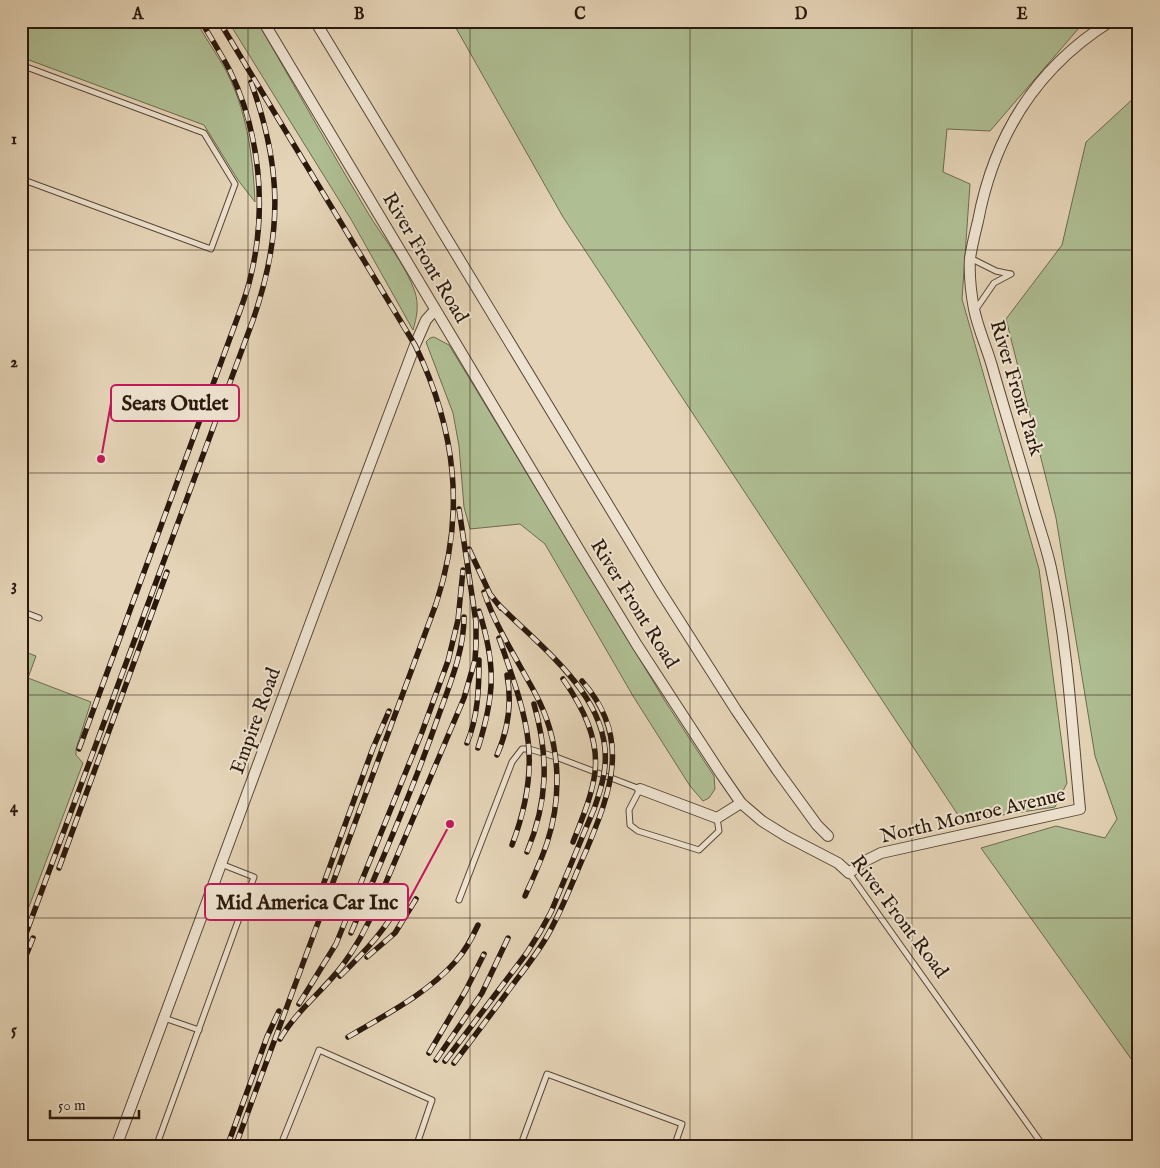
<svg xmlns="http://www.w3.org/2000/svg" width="1160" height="1168" font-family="'IM FELL English',serif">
<rect width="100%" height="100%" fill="#e5d4b7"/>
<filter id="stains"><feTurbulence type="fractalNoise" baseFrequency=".004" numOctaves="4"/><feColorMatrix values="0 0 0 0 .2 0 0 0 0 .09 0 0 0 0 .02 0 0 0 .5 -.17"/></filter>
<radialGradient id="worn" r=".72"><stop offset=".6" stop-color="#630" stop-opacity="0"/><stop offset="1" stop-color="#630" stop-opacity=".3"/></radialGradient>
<g fill="#afbe93" stroke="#6c6b50">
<path d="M21 21H196C205 37 215 52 224 67 247 109 253 156 255 202L238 180 204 125 21 57Z"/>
<path d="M228 21H257C294 85 330 150 368 213 383 238 406 265 415 292 419 305 417 317 413 330L352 221Z"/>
<path d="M452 21H1085L990 131 947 129 943 172 970 184 962 299 1039 569 1067 783 1055 807 962 821 563 217Z"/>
<path d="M1135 97H1139V1070L981 848 1056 826 1105 838 1117 819 1095 756 1056 518 1006 319 1062 245 1086 142Z"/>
<path d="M434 337 449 345 665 701 710 770 714 776 715 789 709 798 703 801 690 786 633 696 545 544 520 524 470 529 464 507 459 446 453 413 426 342 430 338Z"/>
<path d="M28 653 36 656 28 678 91 702 76 749V755L83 763 21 928V655Z"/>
</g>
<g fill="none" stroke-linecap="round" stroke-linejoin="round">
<g stroke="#594737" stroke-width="7">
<g id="lane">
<path d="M21 65 204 133 235 184 211 249 21 179"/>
<path d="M970 258 996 271 1010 274"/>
<path d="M976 309 994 283 1011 274"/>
<path d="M21 611 39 618"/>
<path d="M849 873 1044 1147"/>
<path d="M459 900 512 762 522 749H529L556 757 640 789 629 810 630 825 638 831 699 850 719 831 717 818"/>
<path d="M164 1018 199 1030"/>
<path d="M156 1147 254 877 221 864"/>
<path d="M280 1147 319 1050 432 1100 416 1147"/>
<path d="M520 1147 547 1074 682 1124 674 1147"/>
</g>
</g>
<g stroke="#594737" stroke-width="12">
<g id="street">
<path d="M263 21 581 553 637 645 721 774 741 803 762 821 786 836 838 863 849 873 863 862 881 853 1080 809C1072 729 1068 646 1051 568 1046 545 1038 524 1032 502 1019 457 1005 412 992 366 987 348 978 329 974 309 971 293 969 275 970 258 972 246 975 233 978 221 994 136 1037 67 1111 21"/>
<path d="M315 21 659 589 736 710 777 770 817 825 828 836"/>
<path d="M640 789 717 818 741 803"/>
<path d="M116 1147 319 600 415 345 426 320 435 310"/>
</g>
</g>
<use href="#lane" stroke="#eee3d0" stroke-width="5"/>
<use href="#street" stroke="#eee3d0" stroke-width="10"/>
<g stroke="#2a180c" stroke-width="5.5">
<g id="rail">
<path d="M219 21 415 345C456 430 466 514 436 604L235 1147"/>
<path d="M469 549 490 594 501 608"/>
<path d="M484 592C496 628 518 661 536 695 560 740 563 794 547 843 541 861 533 878 525 896"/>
<path d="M499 638C527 718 544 761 512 845"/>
<path d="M563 679C582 706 599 738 595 772 592 796 582 819 573 842"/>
<path d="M467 743C478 717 479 688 479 660"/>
<path d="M478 748C495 694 496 665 479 611"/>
<path d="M79 749 237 319C242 305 248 290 251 275 267 208 260 133 230 71 221 54 211 38 201 21"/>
<path d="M497 755C508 730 512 702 507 675"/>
<path d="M527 852C548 801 549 757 534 704"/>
<path d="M59 868 167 572"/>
<path d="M318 899 373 748 389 711"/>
<path d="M351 933C381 862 412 792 437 720 449 686 464 652 464 617"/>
<path d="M21 947 253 320C283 233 282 168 251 82"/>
<path d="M367 957 395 933 416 899"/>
<path d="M21 968 33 938"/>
<path d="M340 976C366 951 388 927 405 894"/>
<path d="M299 1004 336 944 422 732 448 661 458 620 463 570"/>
<path d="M348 1037C385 1015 427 994 456 961 466 950 472 938 478 925"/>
<path d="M280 1039C297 1010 323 991 342 966 356 947 367 927 376 906L464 698 475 660 476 645V622L459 509"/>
<path d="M429 1053 466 990 484 954"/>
<path d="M436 1060 482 993 508 938"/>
<path d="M445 1061 526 954 540 932 551 912 594 809C599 795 604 780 605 765 611 697 540 647 498 604"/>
<path d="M454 1063C473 1038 492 1013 511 987 523 971 536 955 546 938 562 911 573 880 586 851 611 791 632 737 582 681"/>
<path d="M227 1147 267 1037 279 1011"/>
</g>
</g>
<use href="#rail" stroke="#eee3d0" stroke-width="4" stroke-dasharray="11" stroke-linecap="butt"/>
</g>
<path fill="none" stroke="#2a180c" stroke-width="1" stroke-opacity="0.55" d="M248 21V1147M470 21V1147M690 21V1147M912 21V1147M21 250H1139M21 473H1139M21 695H1139M21 918H1139"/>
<g text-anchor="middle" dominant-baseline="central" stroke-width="4" stroke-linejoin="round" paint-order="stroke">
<g font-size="20" fill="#2a180c" stroke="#eee3d0">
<text transform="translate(425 258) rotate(59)">River Front Road</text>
<text transform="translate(1016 388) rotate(73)">River Front Park</text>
<text transform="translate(634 604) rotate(58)">River Front Road</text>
<text transform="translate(256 721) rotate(-70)">Empire Road</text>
<text transform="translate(973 816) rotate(-13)">North Monroe Avenue</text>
<text transform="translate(899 917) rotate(53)">River Front Road</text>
</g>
</g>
<path fill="none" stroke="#c2185b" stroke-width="2" d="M101 459L111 403M450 824L408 902"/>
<g fill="#c2185b" stroke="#eee3d0" stroke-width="2">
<circle cx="101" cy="459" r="5"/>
<circle cx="450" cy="824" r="5"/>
</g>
<g fill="#eee3d0" stroke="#c2185b" stroke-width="2">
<rect x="111" y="385" width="128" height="36" rx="5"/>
<rect x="205" y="884" width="203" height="36" rx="5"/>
</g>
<g font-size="21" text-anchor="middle" font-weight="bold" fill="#2a180c">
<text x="175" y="410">Sears Outlet</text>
<text x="307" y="909">Mid America Car Inc</text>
</g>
<rect width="1160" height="1168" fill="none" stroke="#e5d4b7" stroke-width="55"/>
<path d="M50 1110v8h89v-8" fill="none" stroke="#2a180c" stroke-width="2.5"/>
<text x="58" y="1110" font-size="15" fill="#2a180c" stroke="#eee3d0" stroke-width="4" paint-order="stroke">50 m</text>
<rect x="28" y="28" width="1104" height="1112" fill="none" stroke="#2a180c" stroke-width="2"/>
<g font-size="16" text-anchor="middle" font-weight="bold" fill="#2a180c">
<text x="138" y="19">A</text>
<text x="359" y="19">B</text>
<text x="580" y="19">C</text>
<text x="801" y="19">D</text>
<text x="1022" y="19">E</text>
<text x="14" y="144">1</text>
<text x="14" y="367">2</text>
<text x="14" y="590">3</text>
<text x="14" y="812">4</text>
<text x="14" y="1035">5</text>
</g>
<rect width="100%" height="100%" filter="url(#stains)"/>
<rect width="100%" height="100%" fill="url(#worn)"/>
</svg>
